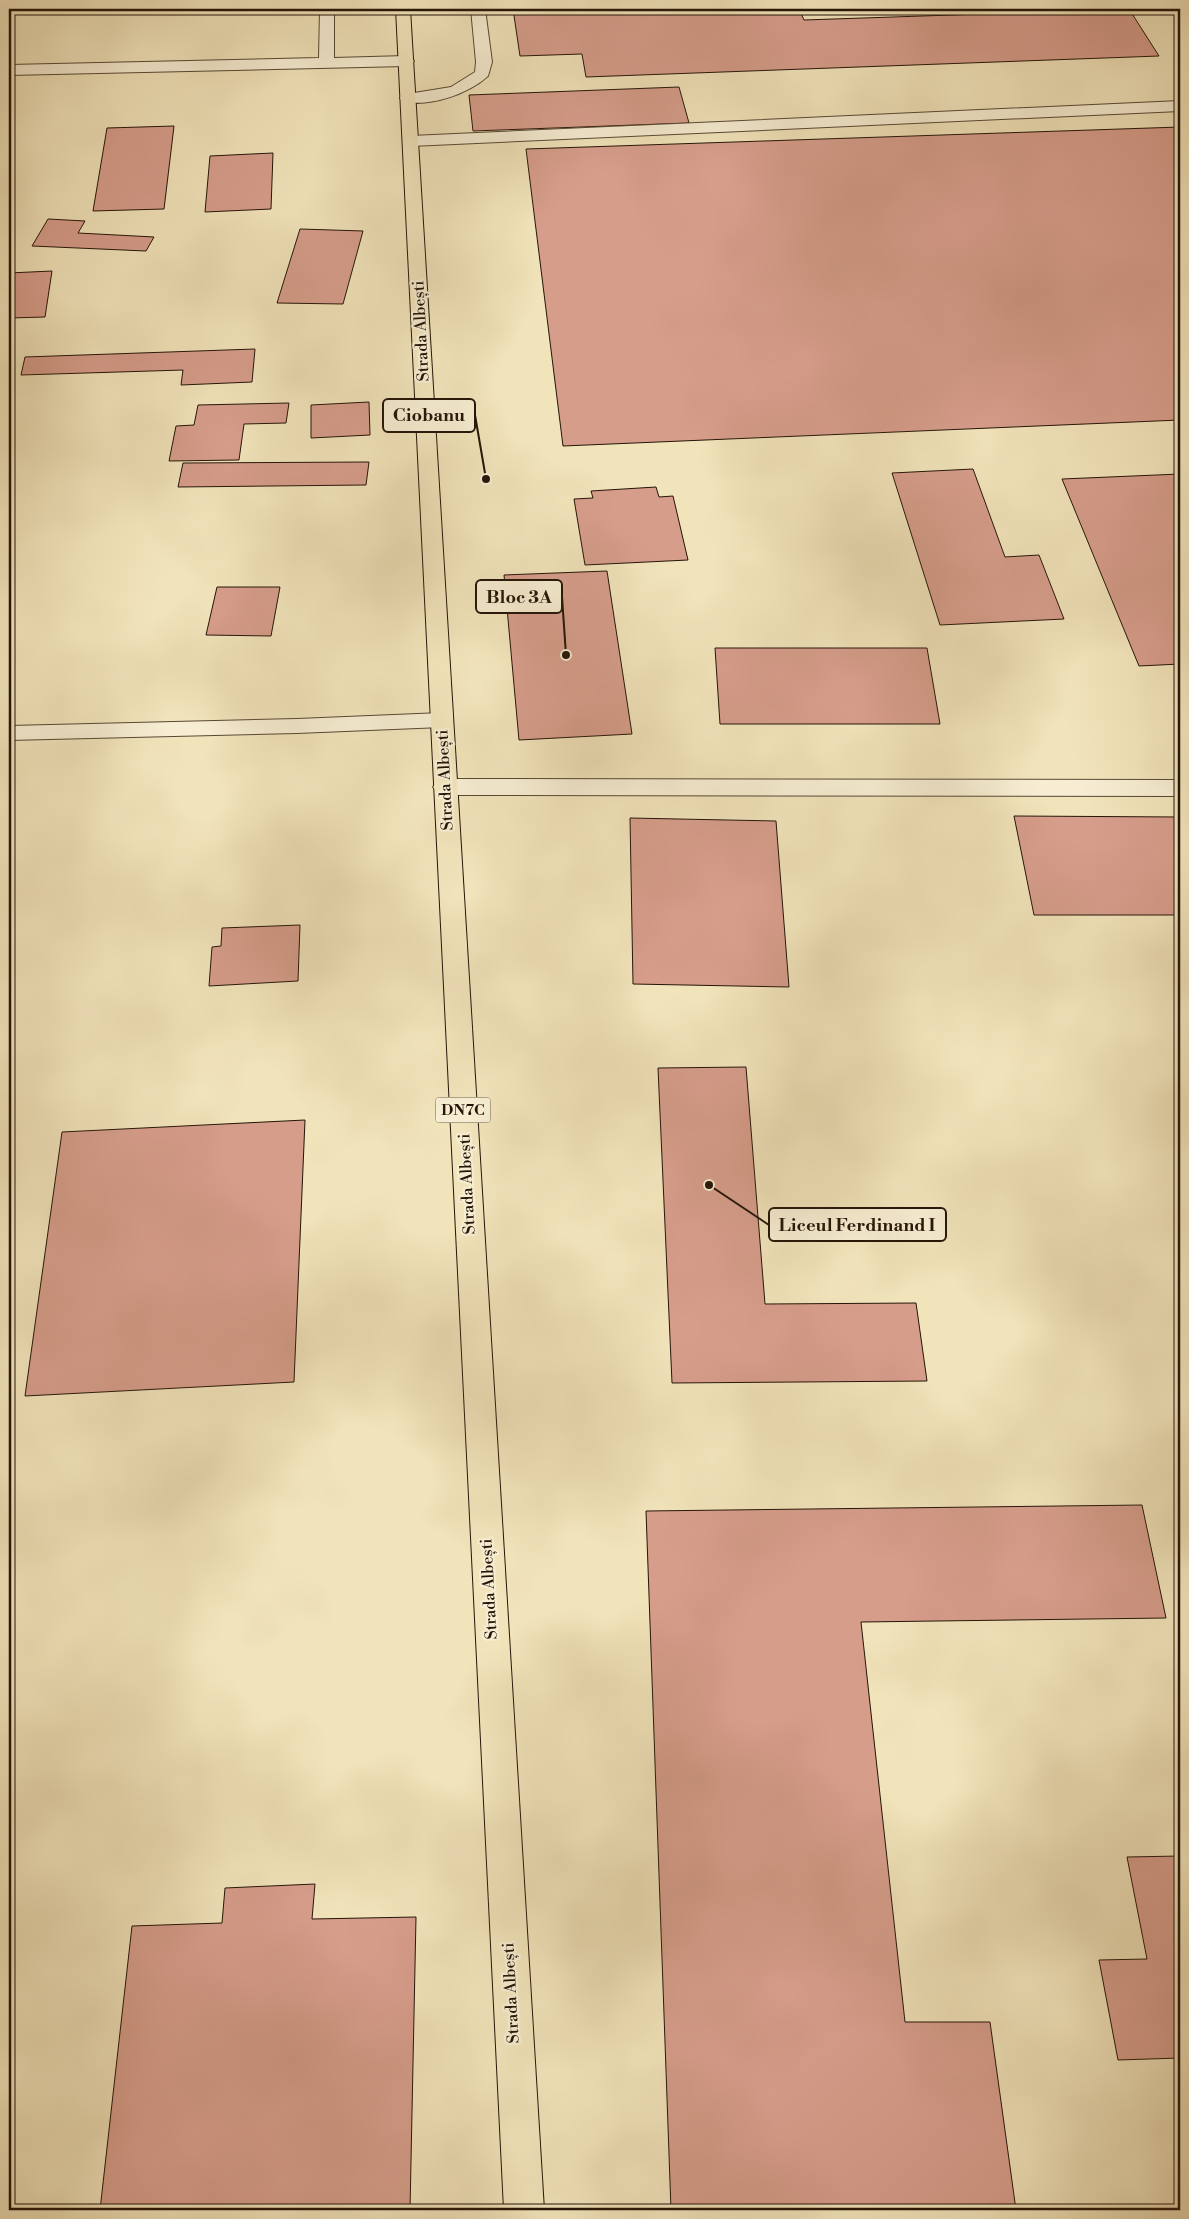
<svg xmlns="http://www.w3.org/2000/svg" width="1189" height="2219" font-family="'Libre Bodoni',serif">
<rect width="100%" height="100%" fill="#f1e3ba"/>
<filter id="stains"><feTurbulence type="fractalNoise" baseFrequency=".004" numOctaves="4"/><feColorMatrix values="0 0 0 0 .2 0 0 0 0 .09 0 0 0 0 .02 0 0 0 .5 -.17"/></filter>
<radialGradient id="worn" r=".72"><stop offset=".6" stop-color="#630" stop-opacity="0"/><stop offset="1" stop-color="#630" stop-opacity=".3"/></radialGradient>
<g fill="#d69d8b" stroke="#251508">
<path d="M513 9H799L804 20 1129 9 1159 56 586 77 582 54 520 56Z"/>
<path d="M679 87 689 123 473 131 469 95Z"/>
<path d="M174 126 164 209 93 211 107 128Z"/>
<path d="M1180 127V420L563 446 526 149Z"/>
<path d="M273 153 271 209 205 212 210 156Z"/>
<path d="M48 219 85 221 78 233 154 237 146 251 32 246Z"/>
<path d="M300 229 363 231 343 304 277 303Z"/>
<path d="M52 271 45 317 9 318V273Z"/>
<path d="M255 349 252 382 181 385 183 370 21 375 25 357Z"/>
<path d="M369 402 370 435 311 438V405Z"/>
<path d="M289 403 286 423 244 424 239 460 169 461 176 426 194 425 198 405Z"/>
<path d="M369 462 366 485 178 487 183 463Z"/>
<path d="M973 469 1005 557 1039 555 1064 619 940 625 892 473Z"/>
<path d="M1180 474V664L1139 666 1062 479Z"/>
<path d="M656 487 659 497 673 496 688 560 585 565 574 499 593 498 591 491Z"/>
<path d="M607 571 632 734 519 740 504 575Z"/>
<path d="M217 587H280L271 636 206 635Z"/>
<path d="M715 648H927L940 724H720Z"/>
<path d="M1014 816 1180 817V915H1034Z"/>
<path d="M630 818 776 821 789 987 633 984Z"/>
<path d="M300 925 298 981 209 986 212 947 221 946 222 928Z"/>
<path d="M746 1067 765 1304 916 1303 927 1381 672 1383 658 1068Z"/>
<path d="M305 1120 294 1382 25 1396 62 1132Z"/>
<path d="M1142 1505 1166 1618 861 1622 905 2022H990L1016 2210H671L646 1511Z"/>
<path d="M1180 1856V2058L1118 2060 1099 1960 1147 1959 1127 1857Z"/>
<path d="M315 1884 312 1919 416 1917 410 2210H100L132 1926 222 1923 225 1888Z"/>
</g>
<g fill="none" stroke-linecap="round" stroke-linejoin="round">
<g stroke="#584834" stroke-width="2">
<g id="minor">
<path d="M320 9H334V58L406 56 411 58 414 61 411 64 406 66 9 75V65L319 58Z"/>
<path d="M471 9H485L492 62 488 76C468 94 429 108 402 101L400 98 402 95 451 87 475 72 476 62Z"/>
<path d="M1180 101V111L411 146 405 144 403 141 405 138 411 136Z"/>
<path d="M442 713 450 715 453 720 450 725 442 727 297 733 9 740V726L297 719Z"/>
<path d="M445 779 1180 780V796L445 795 437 792 433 787 437 782Z"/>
</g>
</g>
<g stroke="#251508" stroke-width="2">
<path id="major" d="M396 9H410L544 2210H504Z"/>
</g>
<use href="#minor" fill="#f6edd2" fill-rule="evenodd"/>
<use href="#major" fill="#f1e3ba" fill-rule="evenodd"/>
</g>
<g text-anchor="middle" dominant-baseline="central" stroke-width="4.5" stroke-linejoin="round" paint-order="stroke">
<rect fill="#f6edd2" stroke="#645645" stroke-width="1" x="435.5" y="1097.5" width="55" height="25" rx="4"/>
<g font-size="15" font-weight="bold" fill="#251508">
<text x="463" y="1110">DN7C</text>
</g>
<g font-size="16" fill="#251508" stroke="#f6edd2">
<text transform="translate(421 331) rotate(-93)">Strada Albești</text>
<text transform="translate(445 780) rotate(-93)">Strada Albești</text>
<text transform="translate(467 1184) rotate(-93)">Strada Albești</text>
<text transform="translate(489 1589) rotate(-93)">Strada Albești</text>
<text transform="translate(511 1993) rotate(-93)">Strada Albești</text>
</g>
</g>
<path fill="none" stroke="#251508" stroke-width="2" d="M486 479L475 415M566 655L562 597M709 1185L769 1225"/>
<g fill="#251508" stroke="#f6edd2" stroke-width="2">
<circle cx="486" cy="479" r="5"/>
<circle cx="566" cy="655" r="5"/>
<circle cx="709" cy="1185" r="5"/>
</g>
<g fill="#f6edd2" stroke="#251508" stroke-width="2">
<rect x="383" y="399" width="92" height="33" rx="5"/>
<rect x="476" y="580" width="86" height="33" rx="5"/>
<rect x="769" y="1208" width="177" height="33" rx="5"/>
</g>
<g font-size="18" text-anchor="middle" font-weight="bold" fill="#251508">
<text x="429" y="421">Ciobanu</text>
<text x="519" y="603">Bloc 3A</text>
<text x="857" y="1231">Liceul Ferdinand I</text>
</g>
<rect width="1189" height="2219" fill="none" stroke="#f1e3ba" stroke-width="30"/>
<rect x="10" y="10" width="1169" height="2199" fill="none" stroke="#251508" stroke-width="2.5"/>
<rect x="15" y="15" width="1159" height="2189" fill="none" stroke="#251508"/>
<rect width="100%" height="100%" filter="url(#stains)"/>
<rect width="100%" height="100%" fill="url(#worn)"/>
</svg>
